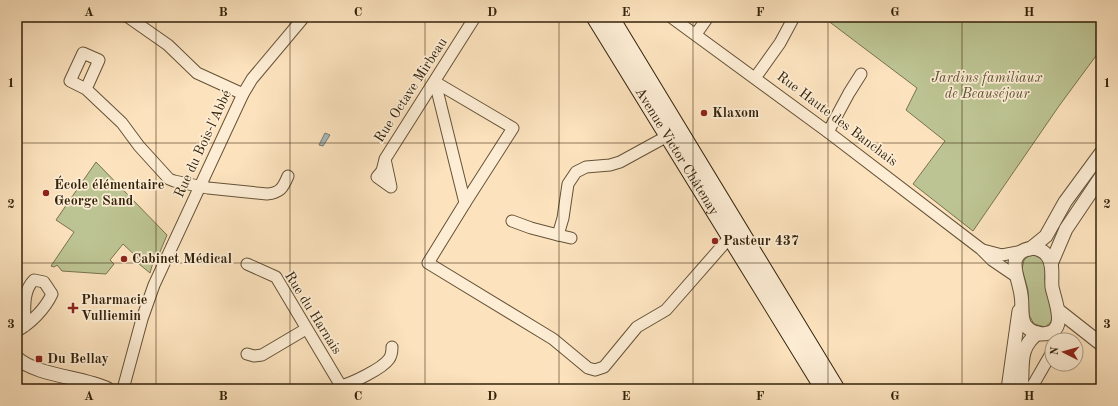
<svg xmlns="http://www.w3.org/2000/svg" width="1118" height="406" font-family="'Old Standard TT',serif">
<rect width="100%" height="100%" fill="#fce3be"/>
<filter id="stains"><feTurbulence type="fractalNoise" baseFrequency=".005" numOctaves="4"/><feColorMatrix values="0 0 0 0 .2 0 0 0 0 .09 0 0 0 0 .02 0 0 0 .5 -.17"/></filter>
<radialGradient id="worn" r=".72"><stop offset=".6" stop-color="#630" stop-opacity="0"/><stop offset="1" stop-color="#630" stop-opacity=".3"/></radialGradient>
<g fill="#bdc493" stroke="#78734e">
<path d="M823 17H1101V49L1059 106 973 231 913 184 945 141 906 110 917 88Z"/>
<path d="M96 162 167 235 157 259H154L150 273 139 264V259L123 244 110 260 114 264 106 274 62 271 57 265 54 267 51 266 74 232 56 220Z"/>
<path d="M1030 255C1035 255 1040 256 1043 261 1047 266 1045 273 1045 279 1046 292 1056 309 1051 322L1045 327 1034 324 1029 315 1028 290 1022 269 1024 260Z"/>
</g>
<path fill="#a6bbbd" stroke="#787e75" d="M325 133 330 135 323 146 319 145Z"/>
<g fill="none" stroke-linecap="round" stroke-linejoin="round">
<g stroke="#655237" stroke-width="13">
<g id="minor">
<path d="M128 17 168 45 197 73 243 94"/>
<path d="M671 17 828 132 981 249 992 260 1017 277"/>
<path d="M696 34 708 17"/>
<path d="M755 78 780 43 794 17"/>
<path d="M435 82 465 203 428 263 553 339 588 368 595 370 604 367 637 327 666 310 730 237"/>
<path d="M435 82 513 128 465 203"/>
<path d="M86 89 70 81 83 53 99 60 86 89 122 123 139 146 169 179 174 181 208 188 267 194C280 193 283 188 288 176"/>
<path d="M828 132 849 93 861 74"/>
<path d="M385 159 391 187 377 177 382 171 385 159 475 17"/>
<path d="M512 221 531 228 558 235 563 218 568 184 576 172 586 167 610 165 620 162 673 133"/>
<path d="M558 235 571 238"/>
<path d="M983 250 1002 255 1023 251"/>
<path d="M247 264 276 277 341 386 338 389"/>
<path d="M17 331C31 323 45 309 52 294L44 282 34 280C22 291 25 311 25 326"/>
<path d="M247 354 254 356 262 355 306 329"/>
<path d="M1033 385 1052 352"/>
<path d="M341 386C352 383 382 369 389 359 392 355 392 351 392 347"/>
<path d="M123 389 142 319 154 285 243 94 252 79 304 17"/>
</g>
</g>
<g stroke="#655237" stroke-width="15">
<g id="tertiary">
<path d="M1033 248C1039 249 1045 251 1048 257 1054 265 1051 278 1052 287 1055 302 1070 334 1041 334 1034 333 1029 330 1025 325 1020 317 1023 304 1021 295 1019 277 1003 252 1033 248Z"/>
<path d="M1030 249 1046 236 1065 202 1101 153"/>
<path d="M1051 264 1066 229 1101 177"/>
<path d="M1059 311 1101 344"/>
<path d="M17 358C37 376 83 377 108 389"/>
<path d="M1008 389 1019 311"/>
<path d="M1021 389C1024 366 1017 349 1038 333"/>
</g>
</g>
<g stroke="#33220a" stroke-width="17">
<g id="secondary">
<path id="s1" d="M594 17 823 389"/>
<path d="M611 17 837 389"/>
</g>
</g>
<use href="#minor" stroke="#fdedd5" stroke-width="11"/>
<use href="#tertiary" stroke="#fdedd5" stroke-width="13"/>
<use href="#secondary" stroke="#fdedd5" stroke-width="15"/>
</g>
<path fill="none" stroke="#33220a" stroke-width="1" stroke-opacity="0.55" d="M156 17V389M290 17V389M425 17V389M559 17V389M693 17V389M828 17V389M962 17V389M17 143H1101M17 263H1101"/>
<g fill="#8f2418" stroke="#fdedd5" stroke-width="1.5">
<circle cx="704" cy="113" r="4"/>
<circle cx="46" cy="193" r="4"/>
<circle cx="715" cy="241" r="4"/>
<circle cx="124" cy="259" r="4"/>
<path d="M71 302h4v4h4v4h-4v4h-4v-4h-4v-4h4z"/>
<rect x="35" y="355" width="8" height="8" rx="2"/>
</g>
<g text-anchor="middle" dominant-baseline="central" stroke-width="3.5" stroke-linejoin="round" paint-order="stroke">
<g font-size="14" font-style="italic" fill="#5c5333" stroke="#fdedd5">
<text x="987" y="78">Jardins familiaux<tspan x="987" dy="16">de Beauséjour</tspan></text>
</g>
<g font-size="14" fill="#33220a" stroke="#fdedd5">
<text transform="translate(411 90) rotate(-57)">Rue Octave Mirbeau</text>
<text transform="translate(837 119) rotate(37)">Rue Haute des Banchais</text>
<text transform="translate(203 144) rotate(-65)">Rue du Bois-l'Abbé</text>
<text stroke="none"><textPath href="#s1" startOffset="158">Avenue Victor Châtenay</textPath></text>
<text transform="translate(313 313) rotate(58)">Rue du Harnais</text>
</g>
<g font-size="14" font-weight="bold" fill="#33220a" stroke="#fdedd5" text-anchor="start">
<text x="712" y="113">Klaxom</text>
<text x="54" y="185">École élémentaire<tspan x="54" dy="16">George Sand</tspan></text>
<text x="723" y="241">Pasteur 437</text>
<text x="132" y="259">Cabinet Médical</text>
<text x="81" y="300">Pharmacie<tspan x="81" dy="16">Vulliemin</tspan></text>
<text x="47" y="359">Du Bellay</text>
</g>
</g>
<rect width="1118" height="406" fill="none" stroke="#fce3be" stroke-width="44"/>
<g transform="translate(1064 352) rotate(276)"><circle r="19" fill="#fdedd5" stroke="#ac9c84"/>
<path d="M0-3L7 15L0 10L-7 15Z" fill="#8f2418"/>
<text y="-6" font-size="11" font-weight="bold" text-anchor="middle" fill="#33220a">N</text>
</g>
<rect x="22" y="22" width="1074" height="362" fill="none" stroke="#33220a" stroke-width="1.5"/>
<g font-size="13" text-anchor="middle" font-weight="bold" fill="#33220a">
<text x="89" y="16">A</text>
<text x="223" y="16">B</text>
<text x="358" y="16">C</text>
<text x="492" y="16">D</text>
<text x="626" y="16">E</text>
<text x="760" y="16">F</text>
<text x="895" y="16">G</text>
<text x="1029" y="16">H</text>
<text x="11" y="87">1</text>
<text x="1107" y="87">1</text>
<text x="11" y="208">2</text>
<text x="1107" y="208">2</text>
<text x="11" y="328">3</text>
<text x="1107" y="328">3</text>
<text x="89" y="400">A</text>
<text x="223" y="400">B</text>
<text x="358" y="400">C</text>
<text x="492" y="400">D</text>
<text x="626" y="400">E</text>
<text x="760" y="400">F</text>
<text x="895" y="400">G</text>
<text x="1029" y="400">H</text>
</g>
<rect width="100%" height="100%" filter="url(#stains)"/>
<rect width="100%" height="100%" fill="url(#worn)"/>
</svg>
